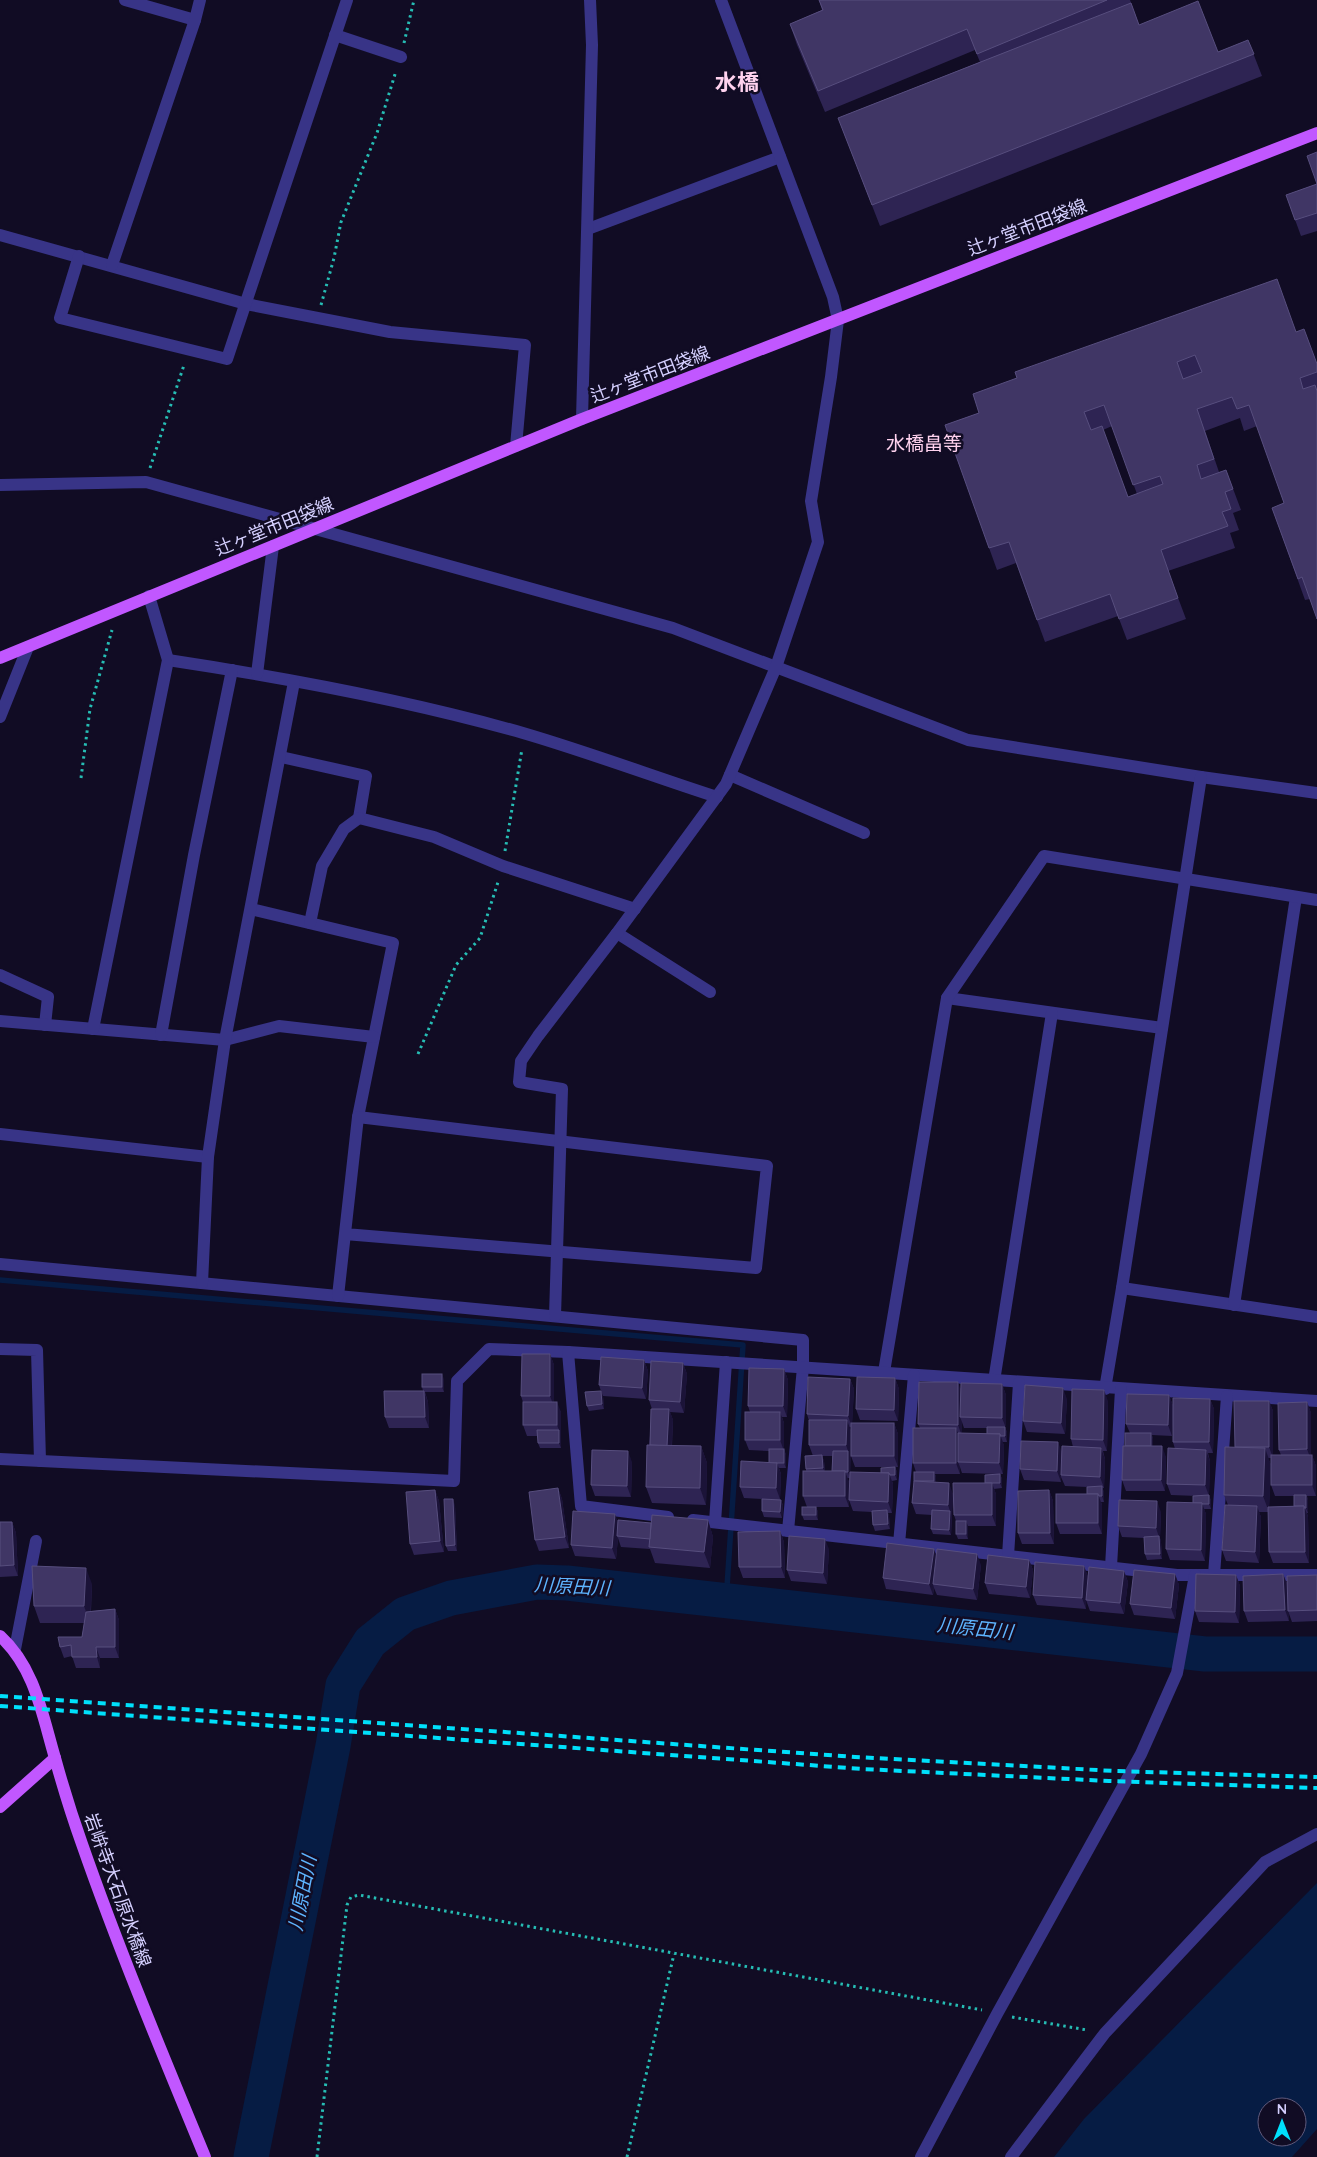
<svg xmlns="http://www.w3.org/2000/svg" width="1317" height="2157" font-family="Quicksand,'Noto Sans JP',sans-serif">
<rect width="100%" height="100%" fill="#110c24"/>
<path fill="#061c44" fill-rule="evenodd" d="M1317 1883V2129L1292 2157H1054L1084 2119ZM1267 2107H1297V2137H1267Z"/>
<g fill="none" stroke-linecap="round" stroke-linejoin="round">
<path stroke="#061c44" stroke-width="5.5" d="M0 1280 743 1345 726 1602"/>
<path stroke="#061c44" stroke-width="35" d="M251 2157 333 1746 343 1685 370 1642 405 1614 451 1598 537 1582 567 1583 1205 1654H1317"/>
<g stroke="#26bdb4" stroke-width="3" stroke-dasharray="2.5 4" stroke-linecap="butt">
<path d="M404 43 414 0"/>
<path d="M321 305 334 258 341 222 377 133 396 71"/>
<path d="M150 468 184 365"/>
<path d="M81 778 90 709 112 630"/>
<path d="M505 851 522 749"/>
<path d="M418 1054 456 965 480 938 499 879"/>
<path d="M1012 2017 1087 2030"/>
<path d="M317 2157 347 1905 351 1897 359 1895 982 2010"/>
<path d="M627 2157 674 1954"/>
</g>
<g stroke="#383487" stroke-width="12">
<path d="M125 0 195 20"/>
<path d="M335 35 401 57"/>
<path d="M588 229 780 157"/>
<path d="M0 235 246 304 390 332 525 345 516 446"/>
<path d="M79 256 60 318 227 359 347 0"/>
<path d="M112 265 195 20 200 0"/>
<path d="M582 419 592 45 590 0"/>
<path d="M0 485 146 482 673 628 968 740 1201 777 1317 793"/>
<path d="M168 660C287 678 407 700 523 733 588 752 652 776 717 797"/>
<path d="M257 674 273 546"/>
<path d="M0 717 28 647"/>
<path d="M281 757 366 776 359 818 434 837 503 866 635 909"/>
<path d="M730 775 864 833"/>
<path d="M251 909 393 943 358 1117"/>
<path d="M310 923 322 866 344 829 359 818"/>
<path d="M617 933 710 992"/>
<path d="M0 975 48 997 45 1025"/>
<path d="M947 998 1162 1028"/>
<path d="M0 1021 225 1040 279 1026 374 1037"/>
<path d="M93 1029 168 660 149 596"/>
<path d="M161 1035 194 855 232 670"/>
<path d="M0 1134 208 1157"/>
<path d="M0 1264 803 1340V1367L788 1531"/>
<path d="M202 1283 208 1157 225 1040 294 682"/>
<path d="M1122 1288 1317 1317"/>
<path d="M338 1296 358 1117 767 1166 756 1268 345 1234"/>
<path d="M1234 1305 1296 897"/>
<path d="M555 1316 562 1089 519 1082 521 1061 538 1036 617 933 726 784 776 667 818 542 811 501 831 377 838 320 833 297 721 0"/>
<path d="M0 1349 37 1350 40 1461"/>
<path d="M884 1372 947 998 1044 856 1317 900"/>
<path d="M994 1381 1052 1013"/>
<path d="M1105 1389 1122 1288 1201 777"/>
<path d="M0 1459 454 1481 457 1381 489 1349 568 1352"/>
<path d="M668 1517 581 1506 568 1352 1317 1401"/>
<path d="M693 1520 1177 1575H1317"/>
<path d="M715 1522 726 1362"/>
<path d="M899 1544 914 1375"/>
<path d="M1008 1556 1019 1383"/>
<path d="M1111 1567 1121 1389"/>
<path d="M1214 1575 1227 1396"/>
<path d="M15 1649 36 1541"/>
<path d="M921 2157 997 2014 1141 1754 1177 1673 1195 1575"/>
<path d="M1011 2157 1105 2033 1265 1862 1317 1834"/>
</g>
<g stroke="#c157ff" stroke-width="12">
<path d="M0 658 582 419 1317 133"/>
<path d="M0 1636C35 1668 42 1714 55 1758 63 1787 72 1816 82 1844 119 1950 162 2053 205 2157"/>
<path d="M0 1807 55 1758"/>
</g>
<g stroke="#00e0fb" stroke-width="4" stroke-dasharray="8 6" stroke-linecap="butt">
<path d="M0 1696 855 1757 1115 1771 1317 1777"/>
<path d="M0 1706 863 1769 1109 1781 1317 1788"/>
</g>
</g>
<g fill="#2e2453" fill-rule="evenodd">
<path d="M819 0H1130L1139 25 1218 52 1248 40 1262 76 880 226 838 118 980 62 975 50 825 112 797 45 790 24 822 10Z"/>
<path d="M1317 152V231L1301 236 1286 195 1317 184Z"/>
<path d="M1296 332 1317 364V619L1310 599 1305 600 1272 508 1284 503 1257 426 1244 431 1240 418 1205 431 1219 472 1226 470 1241 510 1233 513 1239 530 1230 533 1235 548 1168 571 1186 619 1127 640 1118 616 1045 642 1016 563 997 570 945 425 979 413 973 394ZM1112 426 1137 494 1128 497 1103 430Z"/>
<path d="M550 1354 554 1365V1402L561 1412V1448H540L538 1443V1436H527L523 1425V1402L521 1396Z"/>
<path d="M644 1360 648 1371 646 1399 603 1396 604 1409 589 1411 587 1406 601 1391 599 1385Z"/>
<path d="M683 1363 687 1374 684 1413 670 1412 673 1420 672 1446H701L707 1463 706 1505 652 1503 646 1487 652 1409 649 1400Z"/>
<path d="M784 1369 788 1380 787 1417H782L784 1423V1449L786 1455V1468H779L781 1474 780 1499 783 1505 782 1518 764 1517 762 1511V1499L744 1498 740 1487 769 1463V1451L749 1450 745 1440 750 1412 748 1406Z"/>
<path d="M895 1378 899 1389 898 1421 860 1420 856 1409Z"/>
<path d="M444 1379V1392H425L428 1402 429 1428H389L385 1417 423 1391 422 1387Z"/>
<path d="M850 1379 854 1389 852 1423H894L898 1434V1467H895L897 1472V1480L892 1481 893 1484 892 1513H888L889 1516 890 1529 875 1531 873 1525 872 1512 853 1511 849 1500 888 1467H855L851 1456V1427H849L851 1431 850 1478H847L849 1482V1507H816L818 1512V1520H804L802 1515 807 1507 803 1496 806 1471V1469L813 1456 809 1445V1421L807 1414ZM822 1456H832V1471H825L824 1461Z"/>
<path d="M1002 1384 1006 1395 1005 1428 1007 1432V1442H1002L1004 1445 1003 1474H1000L1002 1479V1488L994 1489 996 1494V1526H968V1539H958L956 1534V1521L954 1515 985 1483 997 1474 962 1473 960 1467V1474H935L936 1477V1482L953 1494 951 1535 933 1534 931 1529 932 1515 916 1514 912 1503 916 1472 913 1463 920 1428 918 1424 961 1388ZM962 1422 964 1428H987V1434L962 1433Z"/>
<path d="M1169 1395 1173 1406 1172 1436 1152 1435 1153 1439V1446L1166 1457 1165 1491H1126L1122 1480 1125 1446 1130 1433 1126 1424Z"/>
<path d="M1067 1399 1065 1434 1027 1432 1023 1421Z"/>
<path d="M1210 1399 1214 1409 1213 1453H1208L1210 1461 1209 1495 1211 1501V1509H1204L1206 1514 1205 1561 1170 1560 1166 1549 1197 1496 1171 1495 1167 1484 1175 1449 1173 1442Z"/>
<path d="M1108 1401 1107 1451H1103L1105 1459 1104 1488H1102L1104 1492V1502H1101L1102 1505V1534H1060L1056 1523 1087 1494V1487L1065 1486 1061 1477V1482L1024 1480 1020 1469 1073 1447 1071 1439Z"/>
<path d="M1269 1401 1273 1411V1455H1281L1279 1450 1307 1402 1311 1413V1455H1312L1316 1466V1496H1307L1308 1500V1513H1307L1308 1517 1309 1563H1273L1269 1552 1268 1512H1259L1261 1517 1259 1563 1226 1561 1222 1550 1228 1505 1224 1495 1235 1448ZM1268 1458H1271V1485L1275 1496H1294V1506L1269 1507 1271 1465Z"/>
<path d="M632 1462 631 1497 595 1496 591 1485Z"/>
<path d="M558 1488 562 1499 569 1548 539 1551 535 1540Z"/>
<path d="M435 1490 439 1501 444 1552 414 1555 410 1544Z"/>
<path d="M1049 1490 1053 1501 1054 1544H1022L1018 1533Z"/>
<path d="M455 1505 457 1551H448L446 1546Z"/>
<path d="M1161 1512 1160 1538 1161 1542 1162 1559 1147 1560 1145 1554 1144 1538 1122 1537 1118 1526Z"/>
<path d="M708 1520 713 1537 710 1568 655 1563 650 1549 621 1547 618 1538 616 1559 575 1556 571 1545 618 1524 651 1523Z"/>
<path d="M0 1522H12L16 1533 18 1576 0 1577Z"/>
<path d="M780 1531 784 1542 785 1578H743L739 1567Z"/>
<path d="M829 1549 827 1584 791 1581 787 1570Z"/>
<path d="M936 1557 981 1565 977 1600 937 1595 934 1588 933 1595 886 1589 883 1578Z"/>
<path d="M1029 1560 1033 1570 1030 1598 989 1594 985 1583Z"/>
<path d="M1084 1566 1088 1577 1087 1593 1124 1571 1128 1582 1124 1614 1090 1611 1086 1600V1609L1037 1605 1033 1595Z"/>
<path d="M1175 1574 1179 1585 1175 1619 1134 1615 1130 1604Z"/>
<path d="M1283 1574 1287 1584 1288 1606 1317 1575V1621L1292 1622 1288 1611 1289 1621 1248 1622 1244 1611Z"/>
<path d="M1236 1575 1240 1586 1239 1623 1199 1622 1195 1611Z"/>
<path d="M92 1584 91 1611 115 1609 119 1620V1658H100V1668H76L72 1656 64 1658 60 1647 82 1637 84 1623H40L34 1606Z"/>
</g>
<g fill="#1b1338">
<path d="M550 1354 554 1365V1407L550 1396Z"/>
<path d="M644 1360 648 1371 646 1399 642 1388Z"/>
<path d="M683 1363 687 1374 684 1413 680 1402Z"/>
<path d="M784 1369 788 1380 787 1417 783 1406Z"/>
<path d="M442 1374 444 1379V1392L442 1387Z"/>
<path d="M895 1378 899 1389 898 1421 894 1410Z"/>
<path d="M850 1379 854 1389 852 1427 848 1416Z"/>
<path d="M958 1382 962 1393 960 1417 962 1422V1436L958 1425Z"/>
<path d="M1002 1384 1006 1395V1428L1002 1418Z"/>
<path d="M1063 1388 1067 1399 1065 1434 1061 1423Z"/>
<path d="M1104 1390 1108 1401 1107 1451 1103 1440Z"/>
<path d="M424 1391 428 1402 429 1428 425 1417Z"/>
<path d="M601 1391 603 1396 604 1409 602 1404Z"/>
<path d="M1169 1395 1173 1406 1172 1436 1168 1425Z"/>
<path d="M1210 1399 1214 1409 1213 1453 1209 1442Z"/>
<path d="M1269 1401 1273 1411V1458L1269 1447Z"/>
<path d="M557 1402 561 1412V1448L559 1443V1430L557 1425Z"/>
<path d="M1307 1402 1311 1413V1460L1307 1449Z"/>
<path d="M669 1409 673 1420 671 1458 667 1447Z"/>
<path d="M780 1412 784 1423V1451L780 1440Z"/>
<path d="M847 1420 851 1431 850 1478 848 1472V1451L846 1445Z"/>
<path d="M894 1423 898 1434V1467L894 1456Z"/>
<path d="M1005 1427 1007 1432V1442L1005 1436Z"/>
<path d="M956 1428 960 1439 958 1462 960 1467V1474L956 1463Z"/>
<path d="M1151 1433 1153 1439V1453L1151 1447Z"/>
<path d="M1000 1434 1004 1445 1003 1474 999 1463Z"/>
<path d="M1058 1442 1062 1452 1061 1475V1482L1057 1471Z"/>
<path d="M701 1446 707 1463 706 1505 700 1488Z"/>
<path d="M1162 1446 1166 1457 1165 1491 1161 1480Z"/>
<path d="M1101 1448 1105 1459 1104 1488 1100 1477Z"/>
<path d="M1265 1448 1271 1465 1269 1512 1263 1496Z"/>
<path d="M784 1449 786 1455V1468L784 1463Z"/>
<path d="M1206 1450 1210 1461 1209 1496 1205 1485Z"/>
<path d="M628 1451 632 1462 631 1497 627 1486Z"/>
<path d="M822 1455 824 1461 825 1473 823 1468Z"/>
<path d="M1312 1455 1316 1466V1496L1312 1485Z"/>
<path d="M777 1463 781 1474 780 1499 776 1488Z"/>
<path d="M895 1467 897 1472V1480L895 1475Z"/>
<path d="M845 1471 849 1482V1507L845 1496Z"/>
<path d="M934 1472 936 1477V1487L934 1481Z"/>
<path d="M889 1473 893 1484 892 1513 888 1502Z"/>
<path d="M1000 1474 1002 1479V1488L1000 1483Z"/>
<path d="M949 1483 953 1494 951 1535 949 1530 950 1511 948 1505Z"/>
<path d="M992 1483 996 1494V1526L992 1515Z"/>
<path d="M1102 1486 1104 1492V1502L1102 1496Z"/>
<path d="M558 1488 562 1499 569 1548 565 1537Z"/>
<path d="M435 1490 439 1501 444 1552 440 1541Z"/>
<path d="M1049 1490 1053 1501 1054 1544 1050 1533Z"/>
<path d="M1098 1494 1102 1505V1534L1098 1523Z"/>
<path d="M1209 1495 1211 1501V1509L1209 1504Z"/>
<path d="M1306 1495 1308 1500V1513L1306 1508Z"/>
<path d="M453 1499 455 1505 457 1551 455 1545Z"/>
<path d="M781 1500 783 1505 782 1518 780 1512Z"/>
<path d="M1157 1501 1161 1512 1160 1538 1161 1542 1162 1559 1160 1554 1159 1537 1156 1528Z"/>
<path d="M1202 1503 1206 1514 1205 1561 1201 1550Z"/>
<path d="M1257 1506 1261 1517 1259 1563 1255 1552Z"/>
<path d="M1304 1506 1308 1517 1309 1563 1305 1552Z"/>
<path d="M816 1507 818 1512V1520L816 1515Z"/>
<path d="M887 1510 889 1516 890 1529 888 1524Z"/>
<path d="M615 1514 619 1525 617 1536 618 1538 616 1559 612 1548Z"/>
<path d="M708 1520 713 1537 710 1568 704 1552Z"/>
<path d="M966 1521 968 1526V1539L966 1534Z"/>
<path d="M12 1522 16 1533 18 1576 14 1565Z"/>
<path d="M780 1531 784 1542 785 1578 781 1567Z"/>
<path d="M825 1539 829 1549 827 1584 823 1573Z"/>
<path d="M934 1549 938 1560 933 1584 934 1588 933 1595 929 1584Z"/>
<path d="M977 1554 981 1565 977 1600 973 1589Z"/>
<path d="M1029 1560 1033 1570 1030 1598 1026 1587Z"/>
<path d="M1084 1566 1088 1577 1086 1609 1082 1598Z"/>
<path d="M86 1568 92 1584 90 1623 84 1606Z"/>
<path d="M1124 1571 1128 1582 1124 1614 1120 1603Z"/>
<path d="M1175 1574 1179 1585 1175 1619 1171 1608Z"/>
<path d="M1283 1574 1287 1584 1289 1621 1285 1610Z"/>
<path d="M1236 1575 1240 1586 1239 1623 1235 1612Z"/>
<path d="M115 1609 119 1620V1658L115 1647Z"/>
<path d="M96 1647 100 1658V1668L97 1657Z"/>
</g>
<g fill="#403665" stroke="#574e7e" fill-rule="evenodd">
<path d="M819 0H1107L977 54 967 29 818 91 790 24 823 10Z"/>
<path d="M1198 1 1218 52 1248 40 1254 54 872 205 838 118 1131 3 1139 25Z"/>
<path d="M1317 152V213L1295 220 1286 195 1317 184 1307 156Z"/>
<path d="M1277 279 1296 332 1304 329 1317 364V372L1300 378 1303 389 1315 385 1317 391V619L1302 577 1298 579 1272 508 1284 503 1249 405 1237 409 1232 397 1197 409 1214 459 1197 465 1201 479 1226 470 1233 489 1225 492 1231 509 1222 512 1228 526 1161 550 1178 598 1119 619 1110 594 1037 620 1009 542 989 548 945 425 979 413 973 394 1017 378 1015 372ZM1195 355 1202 372 1183 379 1177 362ZM1104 405 1133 485 1160 476 1163 484 1128 497 1102 426 1091 430 1084 412Z"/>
<path d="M522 1354H550V1396H521Z"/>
<path d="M601 1357 644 1360 642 1388 599 1385Z"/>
<path d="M651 1361 683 1363 680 1402 649 1400Z"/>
<path d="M749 1368 784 1369 783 1406H748Z"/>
<rect x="422" y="1374" width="20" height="13"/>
<path d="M808 1377 850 1379 848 1416 807 1414Z"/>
<path d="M857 1377 895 1378 894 1410 856 1409Z"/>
<path d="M919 1382H958V1425L918 1424Z"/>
<path d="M961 1383 1002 1384V1418L960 1417Z"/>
<path d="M1025 1385 1063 1388 1061 1423 1023 1421Z"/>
<path d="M1072 1389 1104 1390 1103 1440 1071 1439Z"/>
<path d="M384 1391H424L425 1417H385Z"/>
<path d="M601 1391 602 1404 587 1406 585 1392Z"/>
<path d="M1127 1394 1169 1395 1168 1425 1126 1424Z"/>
<path d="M1173 1398 1210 1399 1209 1442H1173Z"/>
<path d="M1234 1401H1269V1447H1235Z"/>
<rect x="523" y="1402" width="34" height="23"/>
<path d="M1307 1402V1449L1279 1450 1278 1403Z"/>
<path d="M651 1409H669L667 1446 650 1445Z"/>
<rect x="745" y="1412" width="35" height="28"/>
<path d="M809 1420H847L846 1445H809Z"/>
<rect x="851" y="1423" width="43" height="33"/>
<path d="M987 1427H1005V1436H1000V1434H987Z"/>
<rect x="913" y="1428" width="43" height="35"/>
<path d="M537 1430H559V1443H538Z"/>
<path d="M958 1433 1000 1434 999 1463 958 1462Z"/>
<rect x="1125" y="1433" width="26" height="13"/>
<path d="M1021 1441 1058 1442 1057 1471 1020 1469Z"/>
<path d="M647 1445 701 1446 700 1488 646 1487Z"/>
<path d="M1062 1446 1101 1448 1100 1477 1061 1475Z"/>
<path d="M1123 1446H1162L1161 1480H1122Z"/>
<path d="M1225 1447 1265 1448 1263 1496 1224 1495Z"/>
<path d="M1168 1448 1206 1450 1205 1485 1167 1484Z"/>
<rect x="769" y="1449" width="15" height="14"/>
<path d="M592 1450 628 1451 627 1486 591 1485Z"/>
<path d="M833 1451H848V1472H845V1471H832Z"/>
<path d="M822 1455 823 1468 806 1469 805 1456Z"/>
<rect x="1271" y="1455" width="41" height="30"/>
<path d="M741 1461 777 1463 776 1488 740 1487Z"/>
<path d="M895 1467V1475H890L889 1473H881V1468Z"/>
<rect x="803" y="1471" width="42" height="25"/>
<path d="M850 1472 889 1473 888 1502 849 1500Z"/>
<rect x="914" y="1472" width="20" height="9"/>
<path d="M1000 1474V1483H985V1475Z"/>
<path d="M914 1481 949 1483 948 1505 912 1503Z"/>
<path d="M953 1483H992V1515H954Z"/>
<path d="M1102 1486V1496H1099L1098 1494H1087V1487Z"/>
<path d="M558 1488 565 1537 535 1540 529 1492Z"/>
<path d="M435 1490 440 1541 410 1544 406 1492Z"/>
<path d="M1049 1490 1050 1533H1018V1491Z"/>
<rect x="1056" y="1494" width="42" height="29"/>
<path d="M1209 1495V1504H1202V1503H1193V1496Z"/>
<path d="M1294 1495H1306V1508H1304V1506H1294Z"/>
<path d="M444 1499H453L455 1545 446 1546Z"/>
<path d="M762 1499 781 1500 780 1512 762 1511Z"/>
<path d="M1119 1500 1157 1501 1156 1528 1118 1526Z"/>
<path d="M1167 1502 1202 1503 1201 1550 1166 1549Z"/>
<path d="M1225 1505 1257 1506 1255 1552 1222 1550Z"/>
<path d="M1304 1506 1305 1552H1269L1268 1507Z"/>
<rect x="802" y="1507" width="14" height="8"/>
<path d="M887 1510 888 1524 873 1525 872 1511Z"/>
<path d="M932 1510 950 1511 949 1530 931 1529Z"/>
<path d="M573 1511 615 1514 612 1548 571 1545Z"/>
<path d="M652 1515 708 1520 704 1552 649 1547Z"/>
<path d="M618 1520 651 1523 650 1539 617 1536Z"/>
<rect x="956" y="1521" width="10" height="13"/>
<path d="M0 1522H12L14 1565 0 1566Z"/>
<path d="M780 1531 781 1567H739L738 1532Z"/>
<path d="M789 1536 825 1539 823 1573 787 1570Z"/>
<path d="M1159 1536 1160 1554H1145L1144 1537Z"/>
<path d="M887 1543 934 1549 929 1584 883 1578Z"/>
<path d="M937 1549 977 1554 973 1589 933 1584Z"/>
<path d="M988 1555 1029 1560 1026 1587 985 1583Z"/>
<path d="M1035 1562 1084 1566 1082 1598 1033 1595Z"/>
<path d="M32 1566 86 1568 84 1606H34Z"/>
<path d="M1089 1567 1124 1571 1120 1603 1086 1600Z"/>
<path d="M1134 1570 1175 1574 1171 1608 1130 1604Z"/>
<path d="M1196 1574 1236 1575 1235 1612 1195 1611Z"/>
<path d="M1283 1574 1285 1610 1244 1611 1243 1576Z"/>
<path d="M1317 1575V1610L1288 1611 1287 1576Z"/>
<path d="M115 1609V1647H96L97 1657H72L71 1645 60 1647 58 1637H82L86 1612Z"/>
</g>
<g text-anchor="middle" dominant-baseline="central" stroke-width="5" stroke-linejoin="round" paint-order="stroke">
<g font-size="18" fill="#d5d0ff" stroke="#110c24">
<text transform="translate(1027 227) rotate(-21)">辻ヶ堂市田袋線</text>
<text transform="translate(650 374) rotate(-21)">辻ヶ堂市田袋線</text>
<text transform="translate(274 526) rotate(-22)">辻ヶ堂市田袋線</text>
<text transform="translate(118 1890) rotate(70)">岩峅寺大石原水橋線</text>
</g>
<g font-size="19" fill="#ffd2ee" stroke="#110c24">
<text x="924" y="443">水橋畠等</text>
</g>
<g font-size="19" font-style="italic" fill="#5eb4ff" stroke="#110c24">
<text transform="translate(572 1586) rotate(3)">川原田川</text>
<text transform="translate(975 1628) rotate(6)">川原田川</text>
<text transform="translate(302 1893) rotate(-79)">川原田川</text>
</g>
<g font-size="22" font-weight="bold" fill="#ffd2ee" stroke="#110c24">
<text x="737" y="82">水橋</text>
</g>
</g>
<g transform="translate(1282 2122)"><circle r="24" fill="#110c24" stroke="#5f5a7c"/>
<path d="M0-4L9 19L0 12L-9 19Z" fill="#00e0fb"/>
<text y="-8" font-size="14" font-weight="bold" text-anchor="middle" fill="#d5d0ff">N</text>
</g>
</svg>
